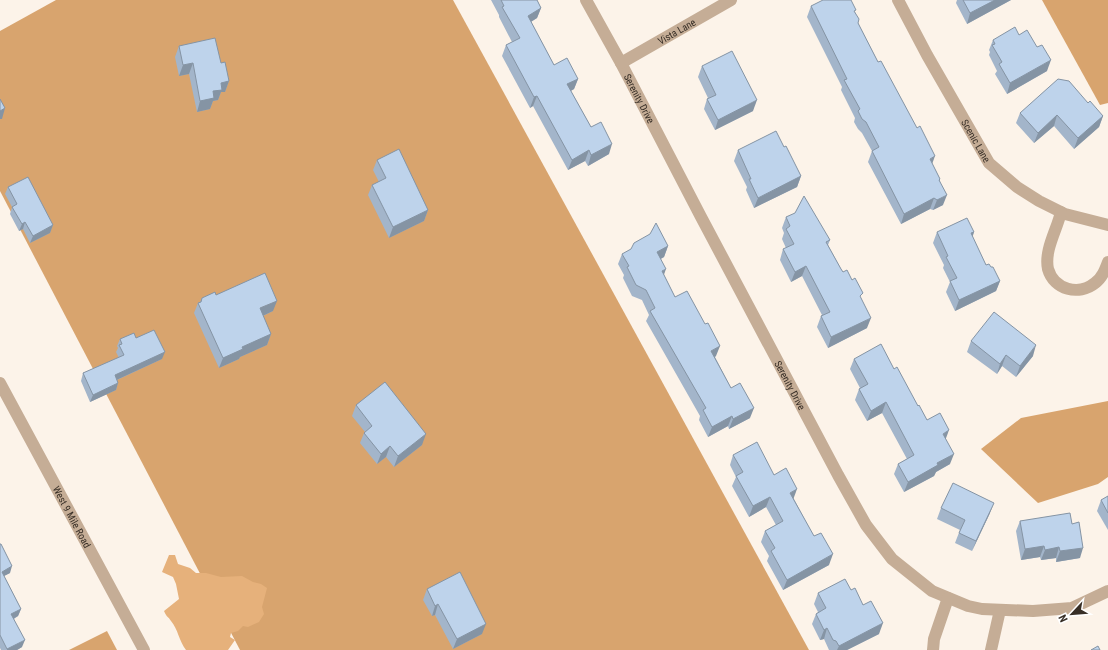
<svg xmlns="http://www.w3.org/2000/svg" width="1108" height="650" font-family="'Roboto Condensed',sans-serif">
<rect width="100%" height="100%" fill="#fcf3e9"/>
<g fill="#d8a46e">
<path d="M56 0H453L809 650H240L0 191V31Z"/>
<path d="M1042 0H1108V103L1100 105Z"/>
<path d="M1108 401V477L1098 484 1038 503 981 449 1021 418Z"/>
<path d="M107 631 117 650H69Z"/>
</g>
<path fill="#e6b17b" d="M169 555H175L178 564 190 568 196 573H206L221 577 242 576 253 582 261 584 267 588 262 607 264 614 259 622 248 627 243 626 238 631 231 633 230 637 235 640 228 650H186C179 641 178 629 171 621 168 616 167 618 164 611L179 599 176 584 173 577 162 572Z"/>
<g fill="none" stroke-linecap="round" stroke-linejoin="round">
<g stroke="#c5ad96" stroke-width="12">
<path id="s1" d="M586 0 621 63 700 215 838 475 866 525 892 559 932 591 968 606 982 609 1033 611 1072 608 1108 591"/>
<path id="s2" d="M898 0 927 55 989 163 1017 187 1039 201 1065 214 1108 225"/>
<path id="s3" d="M621 63 731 0"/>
<path d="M1061 212C1057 230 1044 250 1048 269 1054 290 1079 296 1095 283 1102 278 1105 270 1108 262"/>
<path d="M933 650 934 639 948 598"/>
<path d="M991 650 1000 610"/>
</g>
<path stroke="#c5ad96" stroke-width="12" id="s4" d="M0 383 144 650"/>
</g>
<g fill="#a3b5ca">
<path d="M491 0H537L541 8 537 18 531 22 554 65 578 79 574 89 571 91 591 127 609 154 588 166 585 161 568 170 533 106 530 108 502 56 506 45 512 42 499 17V15Z"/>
<path d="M957 0H1011L967 24 956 3Z"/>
<path d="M811 6 855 12 858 23 878 62 940 179V181L943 205 933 210 930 209 901 224 868 162 872 151 862 133 858 129 854 122 855 118 841 90 842 87 807 17Z"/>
<path d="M1019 35 1047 71 1007 94 995 74 997 71 989 55 990 52 989 50 993 40Z"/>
<path d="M179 46 221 63 229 81 225 92H221L218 100 213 101 210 109 197 112 189 74 179 76 175 57Z"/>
<path d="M702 66 753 111 715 130 704 109 707 99 708 98 698 77Z"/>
<path d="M1088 103 1103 116 1099 127 1074 149 1054 126 1034 143 1016 123 1020 113Z"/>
<path d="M784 147 801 176 797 187 754 208 746 190 747 187 734 161 738 150Z"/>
<path d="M377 160 428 210 424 221 389 238 368 195 372 185 379 182 373 170Z"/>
<path d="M8 187 53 225 50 233 30 243 23 229 19 231 10 214 12 207 5 194Z"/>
<path d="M786 217 830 240 828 245 841 269 861 299 867 328 828 348 817 327 821 316 822 315 802 276 791 282 780 260 783 249 786 248 782 239 784 233 782 228Z"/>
<path d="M937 232H974L972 237 986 265 991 267 1000 281 996 291 955 311 946 292 950 282 943 268 944 265 933 243Z"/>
<path d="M668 246 664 257 661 259 664 275 675 297 716 356 715 357 731 388 750 418 729 429 728 426 708 437 699 420 700 416 646 321 649 315 642 300 632 296 623 278 624 275 618 264 622 254Z"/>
<path d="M216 295 273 311 263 316 271 334 267 345 240 357 239 359 219 368 194 313 198 303 200 302 202 298Z"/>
<path d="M136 338 162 359 117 380 118 383 116 390 90 402 81 381 83 373 119 358 116 352 118 348 117 346 120 339Z"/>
<path d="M971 341 1033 356 1016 377 1002 366 997 374 967 352Z"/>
<path d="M854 359 894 369 927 420 946 439 950 464 936 472 934 476 904 492 894 474 898 464 907 459 882 413 867 421 855 400 859 389 860 388 850 369Z"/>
<path d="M356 405 422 445 394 467 386 457 377 464 360 443 364 433 365 432 352 416Z"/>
<path d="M733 455 774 475 794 499 829 565 783 590 767 561 769 556 761 542 765 531 776 525 766 507 749 517 732 486 736 477 730 465Z"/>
<path d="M1108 496V530L1097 511 1101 500Z"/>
<path d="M941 508 990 513 972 551 955 543 960 530 937 519Z"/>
<path d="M1020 521 1072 524 1080 558 1056 562V558L1041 560 1040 557 1021 560 1016 531Z"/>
<path d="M0 544 10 573 4 576 21 609 18 616 14 619 22 647 17 650H1L0 648Z"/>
<path d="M427 589 482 634 453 649 435 615 432 616 423 600Z"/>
<path d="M851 590 863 605 879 634 847 650H829L824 639 820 640 812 624 816 614 818 612 814 604 818 593Z"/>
</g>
<g fill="#8594a4">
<path d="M995 0H1011L967 24 970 13Z"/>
<path d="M541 8 537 18 524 26 528 16Z"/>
<path d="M1051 60 1047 71 1007 94 1010 83Z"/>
<path d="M193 63 189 74 179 76 183 65Z"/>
<path d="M578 79 574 89 563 95 567 84Z"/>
<path d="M229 81 225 92H221L218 100 213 101 210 109 197 112 200 101 213 91 221 83Z"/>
<path d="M537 96 533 106 530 108 534 97Z"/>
<path d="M757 100 753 111 715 130 718 120Z"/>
<path d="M5 108 2 119H0V111Z"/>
<path d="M1057 115 1054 126 1034 143 1038 133Z"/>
<path d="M1103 116 1099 127 1074 149 1078 138Z"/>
<path d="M612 144 609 154 588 166 591 155Z"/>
<path d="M589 150 585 161 568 170 572 160Z"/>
<path d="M935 156 931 167 930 159Z"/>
<path d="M801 176 797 187 754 208 758 198Z"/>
<path d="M947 195 943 205 933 210 937 200Z"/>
<path d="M934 198 930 209 901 224 904 214Z"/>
<path d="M428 210 424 221 389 238 393 227Z"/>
<path d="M25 222 23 229 19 231 22 224Z"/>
<path d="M53 225 50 233 30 243 33 236Z"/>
<path d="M974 232 971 242V233Z"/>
<path d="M668 246 664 257 654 262 657 252Z"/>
<path d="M806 266 802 276 791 282 795 272Z"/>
<path d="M666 269 662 280V271Z"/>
<path d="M1000 281 996 291 955 311 959 300Z"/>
<path d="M277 301 273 311 256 319 260 308Z"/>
<path d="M871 318 867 328 828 348 831 337Z"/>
<path d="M271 334 267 345 240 357 239 359 219 368 223 358 242 347Z"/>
<path d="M1036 345 1033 356 1016 377 1020 366Z"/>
<path d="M720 346 716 356 707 361 711 351Z"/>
<path d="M165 352 162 359 112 382 115 375Z"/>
<path d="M1006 355 1002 366 997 374 1000 364Z"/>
<path d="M118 383 116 390 90 402 93 395Z"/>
<path d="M886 402 882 413 867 421 871 411Z"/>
<path d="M754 408 750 418 729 429 733 419Z"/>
<path d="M732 416 728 426 708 437 712 427Z"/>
<path d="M949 430 945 441 943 434Z"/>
<path d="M426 434 422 445 394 467 398 456Z"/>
<path d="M390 446 386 457 377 464 381 454Z"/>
<path d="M954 454 950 464 936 472 934 476 904 492 908 482 937 463Z"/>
<path d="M797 489 793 500 790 493Z"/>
<path d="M770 497 766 507 749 517 753 506Z"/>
<path d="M994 503 990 513 972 551 976 541Z"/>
<path d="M1044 546 1040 557 1021 560 1025 549Z"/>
<path d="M1059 547 1056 558 1041 560 1045 550Z"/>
<path d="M1083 548 1080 558 1056 562 1060 551Z"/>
<path d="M833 554 829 565 783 590 787 580Z"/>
<path d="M12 566 10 573 0 578 2 572Z"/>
<path d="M438 604 435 615 432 616 435 606Z"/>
<path d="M21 609 18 616 9 621 11 614Z"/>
<path d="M883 623 879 634 847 650H837L839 646Z"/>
<path d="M486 624 482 634 453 649 457 639Z"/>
<path d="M827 628 824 639 820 640 824 630Z"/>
<path d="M25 640 22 647 17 650H7V649Z"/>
</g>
<g fill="#bed3eb" stroke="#8594a4">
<path d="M501 0H537L541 8 528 16 554 65 567 58 578 79 567 84 591 127 601 122 612 144 591 155 589 150 572 160 537 96 534 97 506 45 520 38 502 7 504 6Z"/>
<path d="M823 0H851L856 10 854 11 859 19 858 23 878 62 881 61 917 128 920 126 935 156 930 159 940 179 939 180 947 195 937 200 934 198 904 214 872 151 879 147 866 122 862 119 858 111 860 109 844 80 847 79 811 6Z"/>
<path d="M963 0H995L970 13Z"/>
<path d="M1015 27 1019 35 1027 30 1037 47 1042 45 1051 60 1010 83 999 64 1002 62 992 45 995 44 993 40Z"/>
<path d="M215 38 221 63 225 62 229 81 221 83 222 90 213 91 214 98 200 101 193 63 183 65 179 46Z"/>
<path d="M732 51 757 100 718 120 707 99 716 95 702 66Z"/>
<path d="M1058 79 1069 81 1088 103 1090 101 1103 116 1078 138 1057 115 1038 133 1020 113Z"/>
<path d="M0 99 5 108 0 111Z"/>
<path d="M776 131 784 147 786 146 801 176 758 198 749 179H751L738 150Z"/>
<path d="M399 149 428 210 393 227 372 185 386 178 377 160Z"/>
<path d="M28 177 53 225 33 236 25 222 22 224 12 207 17 204 8 187Z"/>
<path d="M804 196 830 240 826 242 841 269 843 272 847 270 852 280 855 278 863 293 860 296 871 318 831 337 821 316 830 312 806 266 795 272 783 249 794 244 786 229 790 226 786 217 795 213Z"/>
<path d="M967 218 974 232 971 233 986 265 989 264 991 267H993L1000 281 959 300 950 281 957 278 946 257 948 256 937 232Z"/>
<path d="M656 223 668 246 657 252 666 269 662 271 675 297 687 291 705 324 708 323 720 346 711 351 731 388 740 383 754 408 733 419 732 416 712 427 703 410 706 408 650 311 655 308 646 290 636 285 627 267 629 266 622 254 631 249 634 243 650 234Z"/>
<path d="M265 273 277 301 260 308 271 334 242 347 243 349 223 358 198 303 201 302 202 298 215 292 216 295Z"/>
<path d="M994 312 1036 345 1020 366 1006 355 1000 364 971 341Z"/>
<path d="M154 330 165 352 115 375 118 383 93 395 83 373 124 355 119 345 122 344 120 339 134 333 136 338Z"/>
<path d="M881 344 894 369 897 367 918 406 919 405 927 420 940 413 949 430 943 434 954 454 937 463 938 465 908 482 898 464 914 455 886 402 871 411 859 389 868 384 854 359Z"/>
<path d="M385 382 426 434 398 456 390 446 381 454 364 433 372 426 356 405Z"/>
<path d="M757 442 774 475 786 468 797 489 790 493 814 536 821 533 833 554 787 580 771 551 775 548 765 531 783 521 770 497 753 506 736 476 743 472 733 455Z"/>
<path d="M953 483 994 503 976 541 959 533 965 520 941 508Z"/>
<path d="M1108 496V513L1101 500Z"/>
<path d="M1070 513 1072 524 1079 522 1083 548 1060 551 1059 547 1045 550 1044 546 1025 549 1020 521Z"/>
<path d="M0 544H1L12 566 2 572 21 609 11 614 25 640 7 649 0 635Z"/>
<path d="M460 572 486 624 457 639 438 604 435 606 427 589Z"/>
<path d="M845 579 851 590 855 588 863 605 871 601 883 623 839 646 836 641 833 640 827 628 824 630 816 614 826 608 818 593Z"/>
<path d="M1098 646 1100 650H1091Z"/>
</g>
<g text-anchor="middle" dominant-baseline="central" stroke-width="3" stroke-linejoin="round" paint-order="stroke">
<g font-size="10" fill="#372e26" stroke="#fff">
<text stroke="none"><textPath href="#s3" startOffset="64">Vista Lane</textPath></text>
<text stroke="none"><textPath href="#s1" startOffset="112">Serenity Drive</textPath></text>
<text stroke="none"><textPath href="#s2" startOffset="161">Scenic Lane</textPath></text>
<text stroke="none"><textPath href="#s1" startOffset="436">Serenity Drive</textPath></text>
<text stroke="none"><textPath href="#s4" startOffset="152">West 9 Mile Road</textPath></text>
</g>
</g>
<g transform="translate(1072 614) rotate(244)" stroke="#ffffff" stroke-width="3" paint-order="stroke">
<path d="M0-3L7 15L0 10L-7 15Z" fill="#372e26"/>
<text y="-6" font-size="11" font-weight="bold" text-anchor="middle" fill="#372e26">N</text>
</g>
</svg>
